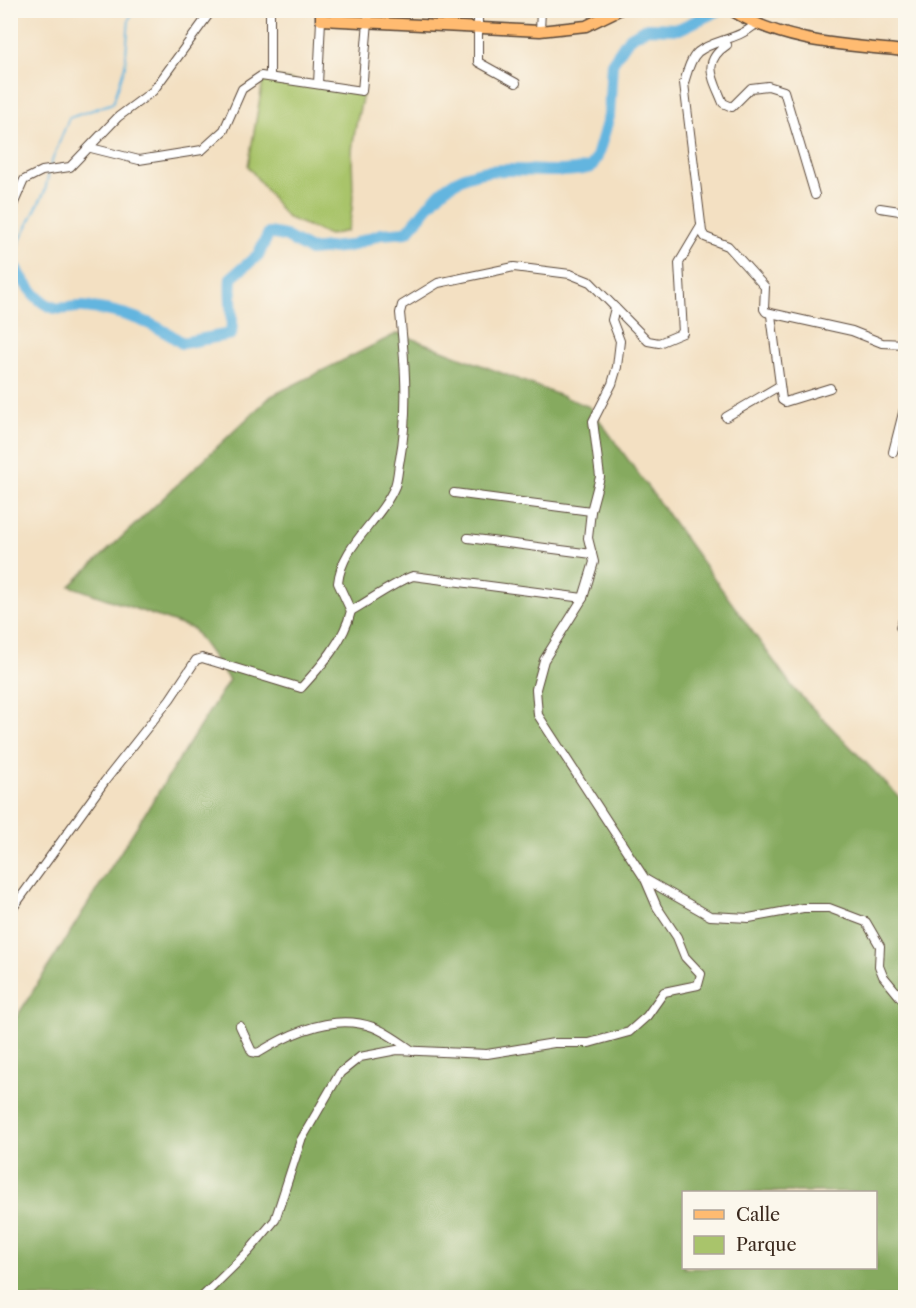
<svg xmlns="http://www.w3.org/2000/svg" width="916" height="1308" font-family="'Libre Caslon Text',serif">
<rect width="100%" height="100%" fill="#fbf7ec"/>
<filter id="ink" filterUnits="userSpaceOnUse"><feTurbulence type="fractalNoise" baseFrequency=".0167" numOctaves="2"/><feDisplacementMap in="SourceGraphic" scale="12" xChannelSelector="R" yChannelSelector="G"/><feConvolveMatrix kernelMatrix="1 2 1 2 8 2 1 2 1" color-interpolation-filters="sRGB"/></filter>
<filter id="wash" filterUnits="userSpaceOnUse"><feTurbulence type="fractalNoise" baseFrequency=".008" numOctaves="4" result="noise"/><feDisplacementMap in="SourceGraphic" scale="24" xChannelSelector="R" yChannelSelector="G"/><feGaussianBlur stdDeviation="1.35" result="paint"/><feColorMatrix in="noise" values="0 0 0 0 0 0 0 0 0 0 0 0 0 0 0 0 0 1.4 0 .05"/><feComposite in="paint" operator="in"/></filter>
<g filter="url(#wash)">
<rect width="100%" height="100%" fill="#f3e0c2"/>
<path fill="#a9c46b" stroke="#727744" stroke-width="1.5" d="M264 75 363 94C359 113 353 134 352 153 352 180 356 206 347 231L329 235 286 217 248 166Z"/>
<path fill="#86aa5f" stroke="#606a3e" stroke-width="1.5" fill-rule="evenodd" d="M398 333 590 407 794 689 905 803V1297L11 1298V1019L16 1018 229 680 193 629 70 586 271 396ZM684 1192H876V1268H684Z"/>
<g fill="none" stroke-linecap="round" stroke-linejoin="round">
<g stroke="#64b5df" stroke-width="2">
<path d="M50 166 69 118 113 103 125 66 129 19 135 10"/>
<path d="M10 284 18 244 45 191 49 172"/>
<path d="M10 440 15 460 14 524 10 533"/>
</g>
<path stroke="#64b5df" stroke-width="12" d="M14 266C24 281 36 303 55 308 64 310 74 306 83 307 119 310 154 322 182 343L231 334C234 315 229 298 231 278L258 255 269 233 285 236 310 250 349 246 381 234 407 232C420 218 432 198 447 187 490 155 544 180 591 167L597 157 609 116 612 63 629 38 647 28 679 29 719 10"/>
</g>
</g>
<g filter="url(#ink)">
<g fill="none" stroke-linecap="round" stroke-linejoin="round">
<g stroke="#574537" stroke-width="10">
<g id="minor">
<path d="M478 10V62L516 83"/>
<path d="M755 25C737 40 713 40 698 52 690 59 687 73 684 83L702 232 705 237 728 246 765 287 764 309 766 312 852 331 882 343 906 344"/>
<path d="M540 31 541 10"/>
<path d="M727 45C701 62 713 78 723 103L732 107 751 88 768 86 784 91 815 195"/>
<path d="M270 76V10"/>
<path d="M318 84 321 20"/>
<path d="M91 148 139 160 202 150 224 130 242 89 261 76 362 91 369 10"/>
<path d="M880 208 906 212"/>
<path d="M10 212 24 180 42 171 70 167 118 117 153 91 212 10"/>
<path d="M615 308 612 320 620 341 617 367 612 384 593 421 600 477 591 511 588 538 594 562 583 598 544 660 536 689 538 715 645 879 710 916 749 918 803 908H829L866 922 880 946 879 966 883 976 906 1004"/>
<path d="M771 315 782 400 785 402 830 388"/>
<path d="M726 417 779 386"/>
<path d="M893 452 906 401"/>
<path d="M454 493 591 511"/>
<path d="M468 538 592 554"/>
<path d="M351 611C369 601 395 582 413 576L583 598"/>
<path d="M900 627 906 612"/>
<path d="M10 912 105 781 170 699 196 660 202 658 301 688C321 666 344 641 351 611L338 583C342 544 380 522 395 486 398 478 398 467 400 459 409 410 405 362 400 313L402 305 438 283 514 267 570 274 590 282 648 341 659 343 683 333 679 263 701 226"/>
<path d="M240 1026 252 1052 258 1053C290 1033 335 1013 373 1027 387 1032 401 1043 413 1051"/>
<path d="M201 1298 248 1252 275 1220 301 1140 340 1073 360 1057 397 1050 487 1054 554 1043H589L629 1032 647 1016 664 992 698 985 701 974 685 957 677 937 657 907 645 879"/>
</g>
</g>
<g stroke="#574537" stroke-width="13">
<g id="major">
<path d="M321 10V20L540 31 586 26 619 10"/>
<path d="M731 10C783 43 846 45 906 51"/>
</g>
</g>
<use href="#minor" stroke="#fff" stroke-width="8"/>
<use href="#major" stroke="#ffbb71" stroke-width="10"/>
</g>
</g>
<rect width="916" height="1308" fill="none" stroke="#fbf7ec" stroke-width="36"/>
<rect x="682" y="1191" width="195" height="78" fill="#fbf7ec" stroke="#aea59a" stroke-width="1.5"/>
<rect x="694" y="1210" width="30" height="9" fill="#ffbb71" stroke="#aea59a" stroke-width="1.5"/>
<text x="736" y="1221" font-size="18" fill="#3b2a1e">Calle</text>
<rect x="694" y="1236" width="30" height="18" fill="#a9c46b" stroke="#aea59a" stroke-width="1.5"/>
<text x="736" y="1251" font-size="18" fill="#3b2a1e">Parque</text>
</svg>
